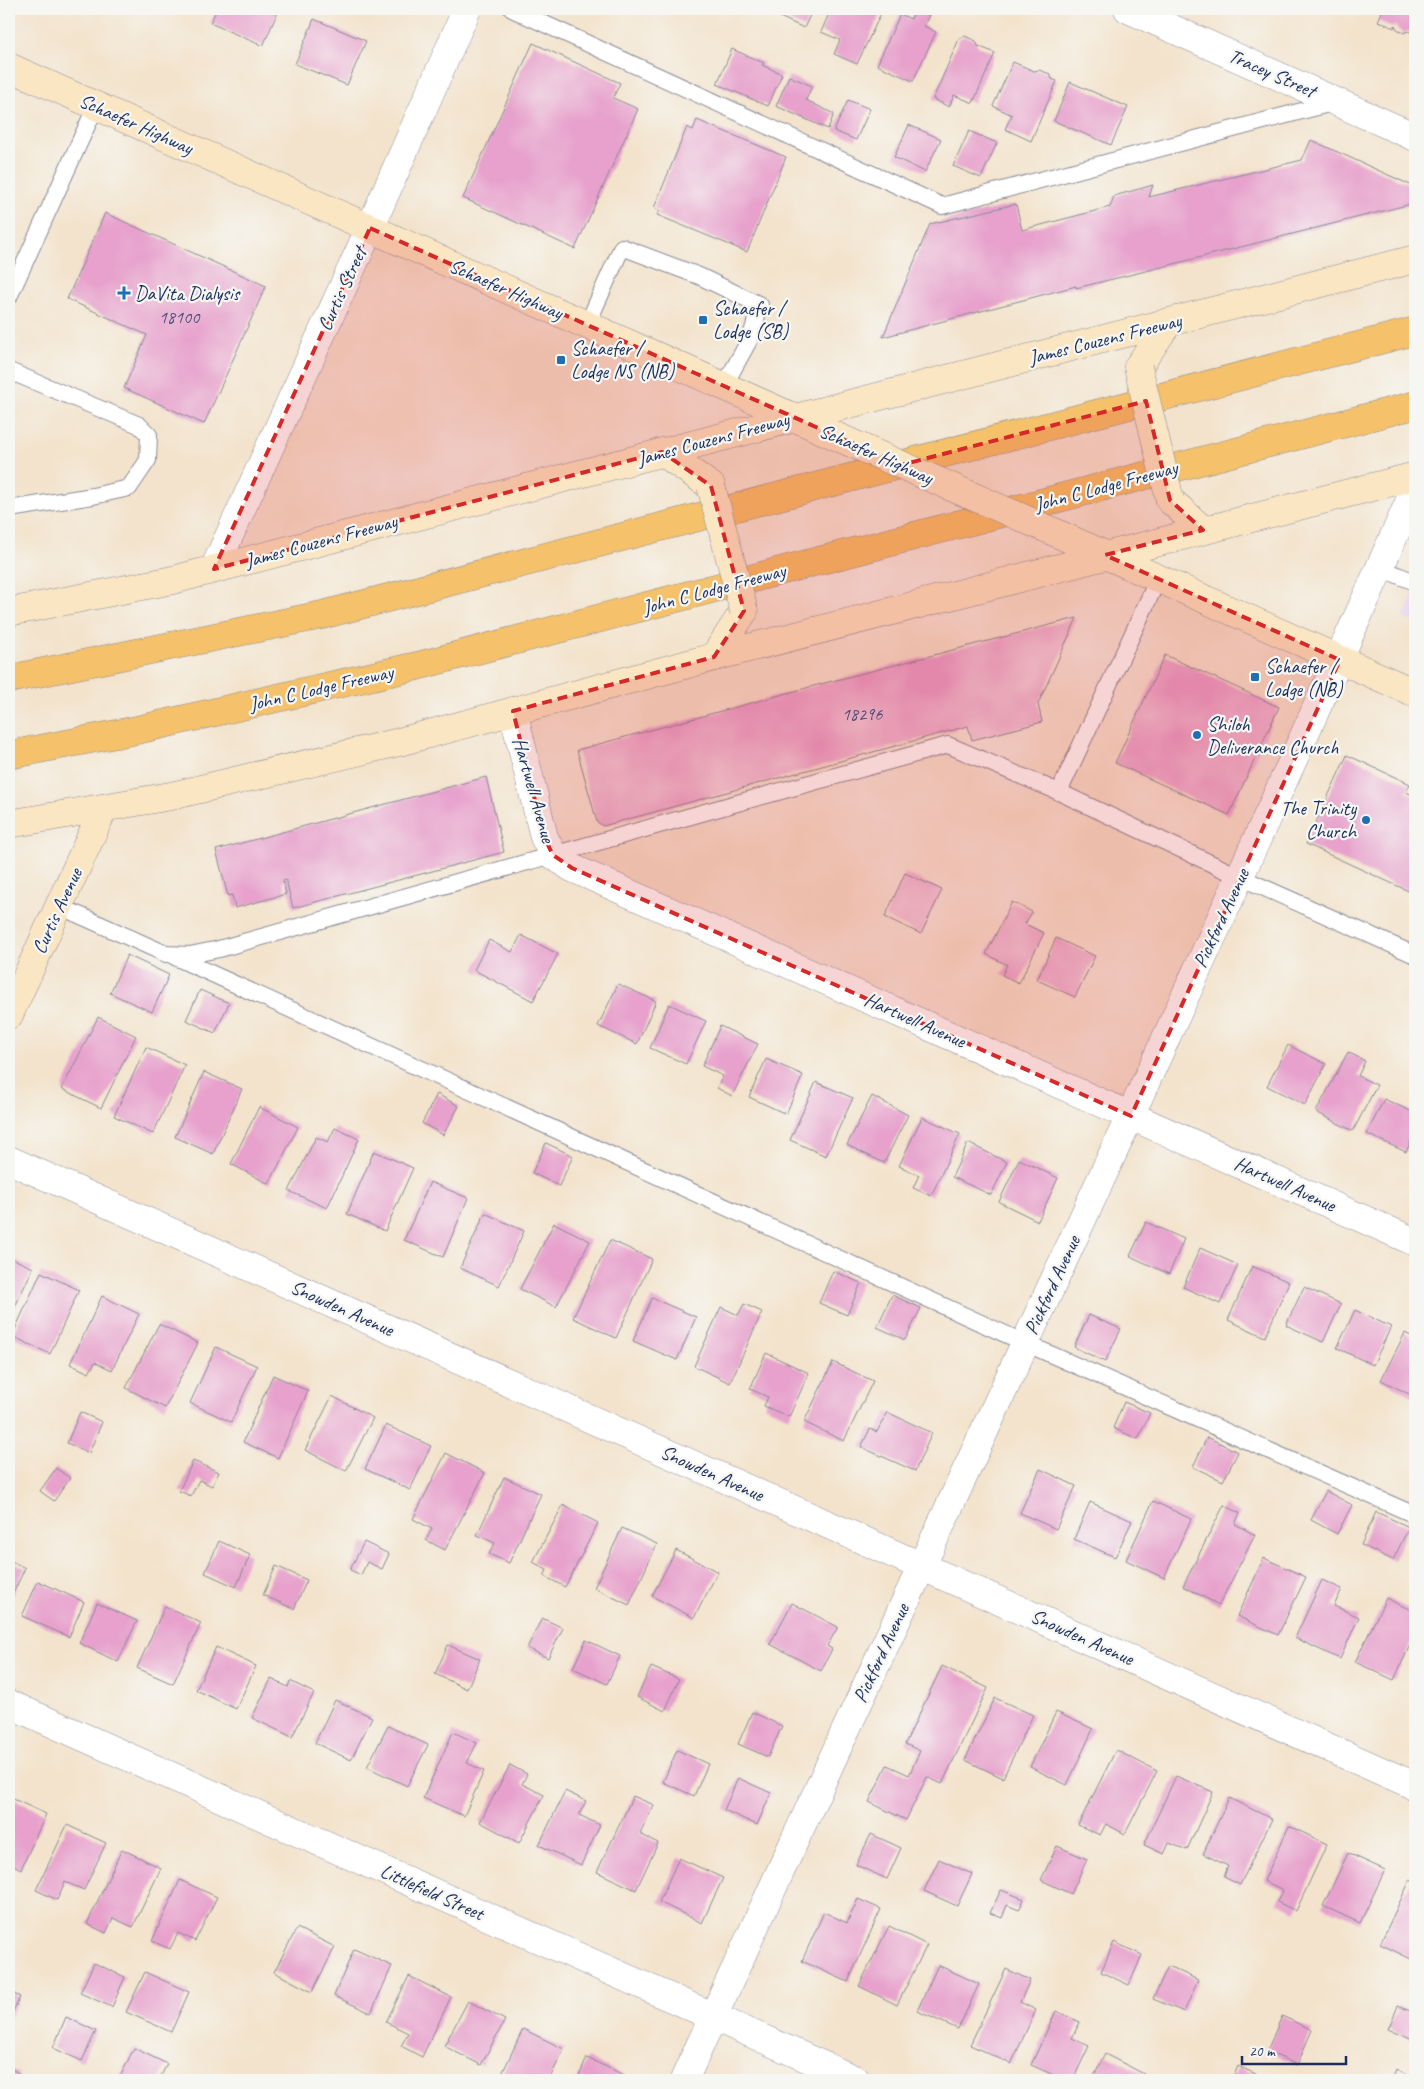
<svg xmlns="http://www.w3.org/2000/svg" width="1424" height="2089" font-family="Caveat,sans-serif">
<rect width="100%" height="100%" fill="#f6f6f2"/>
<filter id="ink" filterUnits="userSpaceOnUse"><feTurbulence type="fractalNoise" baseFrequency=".02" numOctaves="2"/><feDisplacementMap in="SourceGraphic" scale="10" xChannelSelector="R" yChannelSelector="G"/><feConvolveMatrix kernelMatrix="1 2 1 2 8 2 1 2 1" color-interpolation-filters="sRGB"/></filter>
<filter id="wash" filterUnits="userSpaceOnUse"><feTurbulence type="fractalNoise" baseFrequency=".0096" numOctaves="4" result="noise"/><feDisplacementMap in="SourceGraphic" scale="20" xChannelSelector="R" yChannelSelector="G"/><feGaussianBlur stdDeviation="1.12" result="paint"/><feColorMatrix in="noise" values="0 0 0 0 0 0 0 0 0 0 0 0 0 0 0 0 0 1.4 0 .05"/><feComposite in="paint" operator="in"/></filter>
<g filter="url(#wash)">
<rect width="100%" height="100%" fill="#f3e3cc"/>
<path fill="#e7d2ef" d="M1415 591V622L1403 618Z"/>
<g id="blocks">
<g fill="#e7a1cc">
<path d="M217 9H279L263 46 210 23Z"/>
<path d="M762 9H813L804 28Z"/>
<path d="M831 9H883L857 64 834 54 840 40 821 32Z"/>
<path d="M915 9 929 15 924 26 936 32 913 81 877 65 900 14 911 19Z"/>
<path d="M1380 9H1415V27L1412 33 1408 31 1404 33 1397 29 1395 25 1394 28 1378 21 1382 12 1379 11Z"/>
<path d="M314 19 366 41 347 85 295 64Z"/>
<path d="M965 36 976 41 978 46 995 53 973 103 954 95 949 107 933 99 959 39Z"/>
<path d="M533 43 620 83 613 98 638 109 575 249 463 198Z"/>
<path d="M732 49 764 63 762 65 782 74 768 106 717 84Z"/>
<path d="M1013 62 1034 71 1039 70 1050 74 1052 79 1057 81 1031 141 1005 129 1012 115 993 106Z"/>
<path d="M789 76 812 86 806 100 834 114 828 129 776 106Z"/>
<path d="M1070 82 1128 107 1111 145 1054 121Z"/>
<path d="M848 100 870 109 856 140 834 131Z"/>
<path d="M697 120 786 157 747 252 657 215 660 211 654 208 687 127 693 130Z"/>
<path d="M909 125 941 139 925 172 894 157Z"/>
<path d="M969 131 997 143 981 178 953 166Z"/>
<path d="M1311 140 1415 187V203L1154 269 1076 288V286L883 337 930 224 1016 204 1022 230 1110 207 1114 196 1153 185 1149 197 1302 160Z"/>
<path d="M105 213 266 286 204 424 124 388 147 335 67 299Z"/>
<path d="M1077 618 1038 704 1042 722 972 740 968 726 603 826 597 822 577 750 821 684Z"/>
<path d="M1165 655 1279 707 1229 815 1115 763Z"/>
<path d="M1347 755 1410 784 1406 792 1415 796V894L1306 844Z"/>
<path d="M486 777 504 852 293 908 286 880 283 881 286 894 235 908 232 895 228 896 216 850Z"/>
<path d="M905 873 942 890 921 934 885 917Z"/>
<path d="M1012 902 1032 912 1025 924 1044 933 1019 983 1002 975 1007 965 986 954Z"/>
<path d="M521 935 558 954 533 1001 474 970 489 940 512 952Z"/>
<path d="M1056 938 1095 956 1075 997 1037 980Z"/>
<path d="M127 955 169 975 152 1012 110 993Z"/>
<path d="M618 984 656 1001 637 1044 598 1026Z"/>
<path d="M200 990 229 1003 215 1033 186 1020Z"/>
<path d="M669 1004 706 1021 686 1064 650 1048Z"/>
<path d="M98 1017 136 1036 101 1108 62 1089Z"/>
<path d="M720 1026 758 1044 732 1096 717 1088 723 1076 702 1066Z"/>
<path d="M1288 1045 1326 1064 1305 1105 1267 1086Z"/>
<path d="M146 1047 185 1065 153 1134 114 1116Z"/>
<path d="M1348 1052 1365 1061 1358 1076 1377 1085 1353 1131 1316 1112Z"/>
<path d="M766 1059 803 1075 786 1114 749 1097Z"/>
<path d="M204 1072 242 1089 213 1154 175 1137Z"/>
<path d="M816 1082 853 1098 826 1156 790 1140Z"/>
<path d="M437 1094 459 1106 443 1135 422 1123Z"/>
<path d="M872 1096 908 1115 884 1163 847 1145Z"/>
<path d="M1384 1099 1415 1113V1132L1406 1152 1367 1134Z"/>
<path d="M259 1107 298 1127 269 1184 231 1164Z"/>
<path d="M922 1117 960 1134 931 1196 913 1188 919 1175 899 1166Z"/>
<path d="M335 1128 359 1139 327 1208 289 1191 316 1137 328 1142Z"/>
<path d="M546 1143 573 1156 559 1186 532 1173Z"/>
<path d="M968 1143 1007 1162 991 1195 952 1177Z"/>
<path d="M374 1151 413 1168 385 1231 347 1214Z"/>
<path d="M1019 1159 1058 1178 1038 1221 999 1202Z"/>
<path d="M430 1182 468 1198 443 1257 404 1240Z"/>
<path d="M485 1213 524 1231 499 1286 460 1268Z"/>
<path d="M1146 1222 1184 1239 1169 1274 1130 1256Z"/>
<path d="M554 1223 590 1241 556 1307 520 1289Z"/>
<path d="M610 1240 652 1259 616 1338 573 1318Z"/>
<path d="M1200 1248 1238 1265 1220 1304 1183 1287Z"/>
<path d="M9 1257 33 1268 13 1311 9 1309Z"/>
<path d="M1252 1266 1289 1282 1265 1337 1228 1320Z"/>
<path d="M833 1271 861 1283 847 1315 819 1303Z"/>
<path d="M41 1272 79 1290 50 1354 12 1336Z"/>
<path d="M1304 1287 1341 1304 1323 1342 1286 1325Z"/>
<path d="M892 1295 921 1308 905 1340 877 1327Z"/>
<path d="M102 1296 139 1314 112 1370 95 1362 89 1373 70 1364Z"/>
<path d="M652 1298 696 1317 677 1360 633 1341Z"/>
<path d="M744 1304 762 1312 730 1383 694 1366 721 1307 738 1315Z"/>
<path d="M1355 1310 1391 1327 1373 1365 1337 1348Z"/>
<path d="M1089 1315 1121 1329 1105 1362 1074 1347Z"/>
<path d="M159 1324 198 1343 165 1408 126 1388Z"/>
<path d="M1405 1333 1415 1338V1397L1381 1380Z"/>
<path d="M216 1347 257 1366 231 1422 190 1403Z"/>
<path d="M766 1353 809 1373 789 1417 764 1406 768 1397 750 1389Z"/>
<path d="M833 1362 873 1381 844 1441 804 1422Z"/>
<path d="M273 1375 308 1391 278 1458 243 1442Z"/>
<path d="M332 1396 373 1418 346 1471 305 1450Z"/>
<path d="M1124 1402 1150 1413 1138 1439 1113 1428Z"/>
<path d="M80 1412 102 1422 89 1453 67 1443Z"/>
<path d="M887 1412 932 1433 915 1471 861 1447 870 1429 877 1432Z"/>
<path d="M386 1425 431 1446 410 1490 365 1469Z"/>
<path d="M1207 1437 1238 1452 1223 1481 1193 1467Z"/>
<path d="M446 1453 485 1473 445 1550 426 1540 432 1529 413 1519Z"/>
<path d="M193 1461 219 1472 212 1486 199 1480 191 1496 179 1491Z"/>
<path d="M56 1468 70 1478 54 1501 40 1491Z"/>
<path d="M1040 1469 1076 1486 1056 1529 1020 1513Z"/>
<path d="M504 1477 541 1494 509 1563 489 1554 495 1543 477 1535Z"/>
<path d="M1326 1491 1352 1505 1337 1534 1311 1520Z"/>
<path d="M1153 1501 1191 1519 1164 1578 1126 1560Z"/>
<path d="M1090 1502 1132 1521 1115 1557 1074 1539Z"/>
<path d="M563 1505 598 1523 565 1587 544 1576 547 1570 533 1562Z"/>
<path d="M1224 1505 1240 1513 1235 1524 1255 1535 1219 1605 1183 1586Z"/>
<path d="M1376 1512 1409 1527 1393 1560 1361 1545Z"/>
<path d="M622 1528 657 1544 629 1605 594 1588Z"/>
<path d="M219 1541 250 1555 236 1587 205 1573Z"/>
<path d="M364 1542 389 1554 382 1569 367 1562 361 1575 350 1570Z"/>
<path d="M676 1550 718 1572 694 1618 652 1596Z"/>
<path d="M1264 1558 1306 1577 1278 1635 1237 1616Z"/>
<path d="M9 1560 25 1568 9 1602Z"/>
<path d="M276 1566 307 1580 294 1609 263 1595Z"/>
<path d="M1322 1580 1342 1589 1334 1606 1359 1617 1340 1659 1295 1638Z"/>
<path d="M38 1581 84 1602 69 1637 22 1616Z"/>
<path d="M1386 1598 1415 1612V1634L1394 1680 1355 1662Z"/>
<path d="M97 1603 137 1621 118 1662 79 1643Z"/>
<path d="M792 1603 838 1627 827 1646 832 1649 821 1671 770 1644Z"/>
<path d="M165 1606 201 1623 173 1684 137 1668Z"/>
<path d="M542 1618 563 1628 548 1658 527 1648Z"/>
<path d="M586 1640 620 1656 607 1684 573 1668Z"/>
<path d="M448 1645 480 1659 467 1689 435 1674Z"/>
<path d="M216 1647 256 1666 236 1709 196 1690Z"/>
<path d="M942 1666 988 1688 942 1784 927 1777 906 1820 869 1802 887 1765 909 1775 920 1751 905 1744Z"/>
<path d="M651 1667 679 1679 665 1711 637 1697Z"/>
<path d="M271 1679 288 1687 290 1681 314 1693 292 1737 252 1718Z"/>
<path d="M995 1698 1033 1715 1003 1778 965 1760Z"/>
<path d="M335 1700 372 1717 351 1760 315 1743Z"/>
<path d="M752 1712 782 1726 768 1757 738 1744Z"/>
<path d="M1056 1712 1093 1729 1067 1785 1030 1767Z"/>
<path d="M388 1726 428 1745 407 1786 367 1767Z"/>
<path d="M453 1732 477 1743 467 1763 484 1771 464 1816 423 1798Z"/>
<path d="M677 1750 708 1764 694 1796 663 1782Z"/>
<path d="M1116 1750 1157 1771 1125 1834 1106 1824 1100 1835 1078 1825Z"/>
<path d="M510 1765 527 1774 522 1784 544 1795 519 1843 480 1822Z"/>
<path d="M1176 1776 1213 1792 1187 1850 1169 1843 1164 1854 1144 1845Z"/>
<path d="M738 1778 771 1793 757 1825 724 1810Z"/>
<path d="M565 1791 586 1801 579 1815 600 1825 581 1865 539 1845Z"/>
<path d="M633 1796 654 1805 640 1834 658 1843 636 1890 597 1872Z"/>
<path d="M9 1797 46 1814 21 1869 9 1863Z"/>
<path d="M1229 1798 1272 1819 1240 1885 1224 1877 1228 1866 1203 1854Z"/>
<path d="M67 1825 106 1843 84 1890 65 1882 57 1900 36 1890Z"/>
<path d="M1289 1826 1327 1844 1296 1911 1277 1902 1283 1890 1264 1881Z"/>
<path d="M871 1834 901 1848 887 1879 856 1865Z"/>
<path d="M1057 1846 1087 1859 1071 1894 1041 1880Z"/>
<path d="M122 1849 161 1868 133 1927 113 1918 106 1933 87 1924Z"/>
<path d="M1348 1853 1385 1870 1360 1923 1323 1906Z"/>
<path d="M679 1858 723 1878 702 1923 659 1902Z"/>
<path d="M939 1859 972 1874 957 1906 924 1891Z"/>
<path d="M180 1880 217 1897 195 1941 178 1933 170 1949 152 1941Z"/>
<path d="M1410 1880 1415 1882V1956L1413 1960 1380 1944Z"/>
<path d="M1001 1890 1024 1899 1019 1910 1007 1905 1002 1918 990 1913Z"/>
<path d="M858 1899 881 1909 848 1982 802 1961 824 1912 847 1923Z"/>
<path d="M889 1926 927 1945 897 2005 859 1986Z"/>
<path d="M297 1928 335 1947 312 1992 274 1972Z"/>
<path d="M1114 1942 1142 1955 1129 1985 1101 1972Z"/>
<path d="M354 1949 392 1966 371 2013 334 1996Z"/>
<path d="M94 1963 125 1977 112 2007 80 1993Z"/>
<path d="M938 1965 979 1984 958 2029 917 2011Z"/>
<path d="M1168 1966 1198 1980 1184 2012 1153 1999Z"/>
<path d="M1006 1969 1030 1980 1020 2002 1036 2010 1011 2064 970 2045Z"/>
<path d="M145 1972 189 1992 171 2032 126 2012Z"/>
<path d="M409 1976 451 1997 422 2057 401 2046 408 2033 386 2022Z"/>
<path d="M9 1991 20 1997 9 2020Z"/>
<path d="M468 2001 505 2020 481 2065 444 2046Z"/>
<path d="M1398 2006 1415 2013V2041L1388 2029Z"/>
<path d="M1056 2011 1080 2022 1072 2038 1089 2046 1073 2080H1065L1031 2065Z"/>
<path d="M1282 2016 1312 2030 1297 2065 1267 2051Z"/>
<path d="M66 2017 96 2031 82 2061 53 2048Z"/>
<path d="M523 2029 564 2049 549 2080H499Z"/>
<path d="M134 2048 167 2064 159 2080H126L120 2077Z"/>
<path d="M1105 2054 1144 2074 1141 2080H1092Z"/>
<path d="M587 2058 631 2078 630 2080H577Z"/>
<path d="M1238 2066 1267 2079 1266 2080H1232Z"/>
<path d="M9 2068 19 2073 16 2080H9Z"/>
<path d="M1396 2070 1415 2079V2080H1392Z"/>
</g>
</g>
</g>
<g filter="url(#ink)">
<use href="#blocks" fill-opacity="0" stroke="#878995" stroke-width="1"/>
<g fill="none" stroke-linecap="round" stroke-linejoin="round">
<g stroke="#878995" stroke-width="18">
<g id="lane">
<path d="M512 9 942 206 1336 102"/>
<path d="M9 297 96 106"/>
<path d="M587 325 622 247 699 276 760 305 751 337 724 386"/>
<path d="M9 371 139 425 149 435 148 460 129 488 93 496 9 509"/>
<path d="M1380 568 1415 582"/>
<path d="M1059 792 1158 579"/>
<path d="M59 906 166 954 190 955 219 949 730 805 948 745 1059 792 1240 877 1415 955"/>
<path d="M175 957 1025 1343 1415 1515"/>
</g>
</g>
<g stroke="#878995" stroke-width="29">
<g id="street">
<path d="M1128 9 1415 137"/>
<path d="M214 569 370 228 467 9"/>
<path d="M513 711 544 837 553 855 572 868 1415 1242"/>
<path d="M9 1160 1415 1786"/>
<path d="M9 1704 856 2080"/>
<path d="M684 2080C928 1550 1177 1022 1415 489"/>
</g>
</g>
<g stroke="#878995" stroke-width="29">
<g id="secondary">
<path d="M9 67 858 446"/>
<path d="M1138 367 1168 323"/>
<path d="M662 452 711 486"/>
<path d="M1170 500 1203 530"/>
<path d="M1045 528 1415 693"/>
<path d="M9 612 173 580 795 418 1415 259"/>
<path d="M714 657 744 611"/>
<path d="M9 824 171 796 399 742 714 657 1415 476"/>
<path d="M9 1015 104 808"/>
</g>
</g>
<g stroke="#878995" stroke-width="29">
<g id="highway">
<path d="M9 679 322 615 1415 331"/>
<path d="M9 755 137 730 417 666 1415 405"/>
</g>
</g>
<use href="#lane" stroke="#fff" stroke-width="16"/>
<use href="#street" stroke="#fff" stroke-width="28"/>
<use href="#secondary" stroke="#fbe6c4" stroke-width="28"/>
<use href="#highway" stroke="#f5c16b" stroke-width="28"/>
<g stroke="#878995" stroke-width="29" stroke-linecap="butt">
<g id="secondary-bridge">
<path d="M1138 367 1170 500"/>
<path d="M858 446 1045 528"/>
<path d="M711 486 744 611"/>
</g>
</g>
<use href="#secondary-bridge" stroke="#fbe6c4" stroke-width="28"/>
</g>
</g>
<path fill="#d62828" fill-opacity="0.2" stroke="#d62828" stroke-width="4" stroke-dasharray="10 6" stroke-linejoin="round" d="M370 228 901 465 1146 401 1170 500 1203 530 1105 555 1340 660 1131 1116 572 868 553 855 544 837 513 711 714 657 744 611 711 486 662 452 214 569Z"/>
<g fill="#1f6fb2" stroke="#f6f6f2" stroke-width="2">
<path d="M121.5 285.5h5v5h5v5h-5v5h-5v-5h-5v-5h5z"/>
<rect x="698" y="315" width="10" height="10" rx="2.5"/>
<rect x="556" y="355" width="10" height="10" rx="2.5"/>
<rect x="1250" y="672" width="10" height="10" rx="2.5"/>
<circle cx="1197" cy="735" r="5"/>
<circle cx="1366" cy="820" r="5"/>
</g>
<g text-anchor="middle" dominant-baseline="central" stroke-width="4.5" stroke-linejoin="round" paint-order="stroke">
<g font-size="18" fill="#4e4c7a">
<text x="179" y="317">18100</text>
<text x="862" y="714">18296</text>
</g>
<g font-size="20" fill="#1b2f5e" stroke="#f6f6f2">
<text transform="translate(1272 73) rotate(24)">Tracey Street</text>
<text transform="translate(136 124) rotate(24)">Schaefer Highway</text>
<text transform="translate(342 289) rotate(-65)">Curtis Street</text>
<text transform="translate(506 289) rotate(24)">Schaefer Highway</text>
<text transform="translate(1105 339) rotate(-14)">James Couzens Freeway</text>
<text transform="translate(713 439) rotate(-15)">James Couzens Freeway</text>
<text transform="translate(876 454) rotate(24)">Schaefer Highway</text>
<text transform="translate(1106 486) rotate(-15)">John C Lodge Freeway</text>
<text transform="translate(321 541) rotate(-15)">James Couzens Freeway</text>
<text transform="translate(714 589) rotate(-15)">John C Lodge Freeway</text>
<text transform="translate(321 688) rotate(-13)">John C Lodge Freeway</text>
<text transform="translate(534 790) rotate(74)">Hartwell Avenue</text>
<text transform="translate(57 911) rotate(-65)">Curtis Avenue</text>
<text transform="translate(1221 918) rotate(-65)">Pickford Avenue</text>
<text transform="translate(915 1020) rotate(24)">Hartwell Avenue</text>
<text transform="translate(1285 1184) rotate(24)">Hartwell Avenue</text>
<text transform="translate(1052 1285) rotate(-65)">Pickford Avenue</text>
<text transform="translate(342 1308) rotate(24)">Snowden Avenue</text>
<text transform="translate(712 1473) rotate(24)">Snowden Avenue</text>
<text transform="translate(1082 1637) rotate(24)">Snowden Avenue</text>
<text transform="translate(881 1653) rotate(-65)">Pickford Avenue</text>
<text transform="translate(432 1892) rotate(24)">Littlefield Street</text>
</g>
<g font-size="20" fill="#1b2f5e" stroke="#f6f6f2" text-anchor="start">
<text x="135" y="293">DaVita Dialysis</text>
<text x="713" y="308">Schaefer /<tspan x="713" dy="23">Lodge (SB)</tspan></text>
<text x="571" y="348">Schaefer /<tspan x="571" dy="23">Lodge NS (NB)</tspan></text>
<text x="1265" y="666">Schaefer /<tspan x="1265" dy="23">Lodge (NB)</tspan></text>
<text x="1207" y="724">Shiloh<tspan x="1207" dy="23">Deliverance Church</tspan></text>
<text x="1356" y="808" text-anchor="end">The Trinity<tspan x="1356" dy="23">Church</tspan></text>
</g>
</g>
<rect width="1424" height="2089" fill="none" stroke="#f6f6f2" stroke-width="30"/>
<path d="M1242 2056v8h104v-8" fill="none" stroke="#1b2f5e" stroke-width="2.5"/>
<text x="1249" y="2056" font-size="15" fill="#1b2f5e" stroke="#f6f6f2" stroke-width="4" paint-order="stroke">20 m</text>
</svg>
